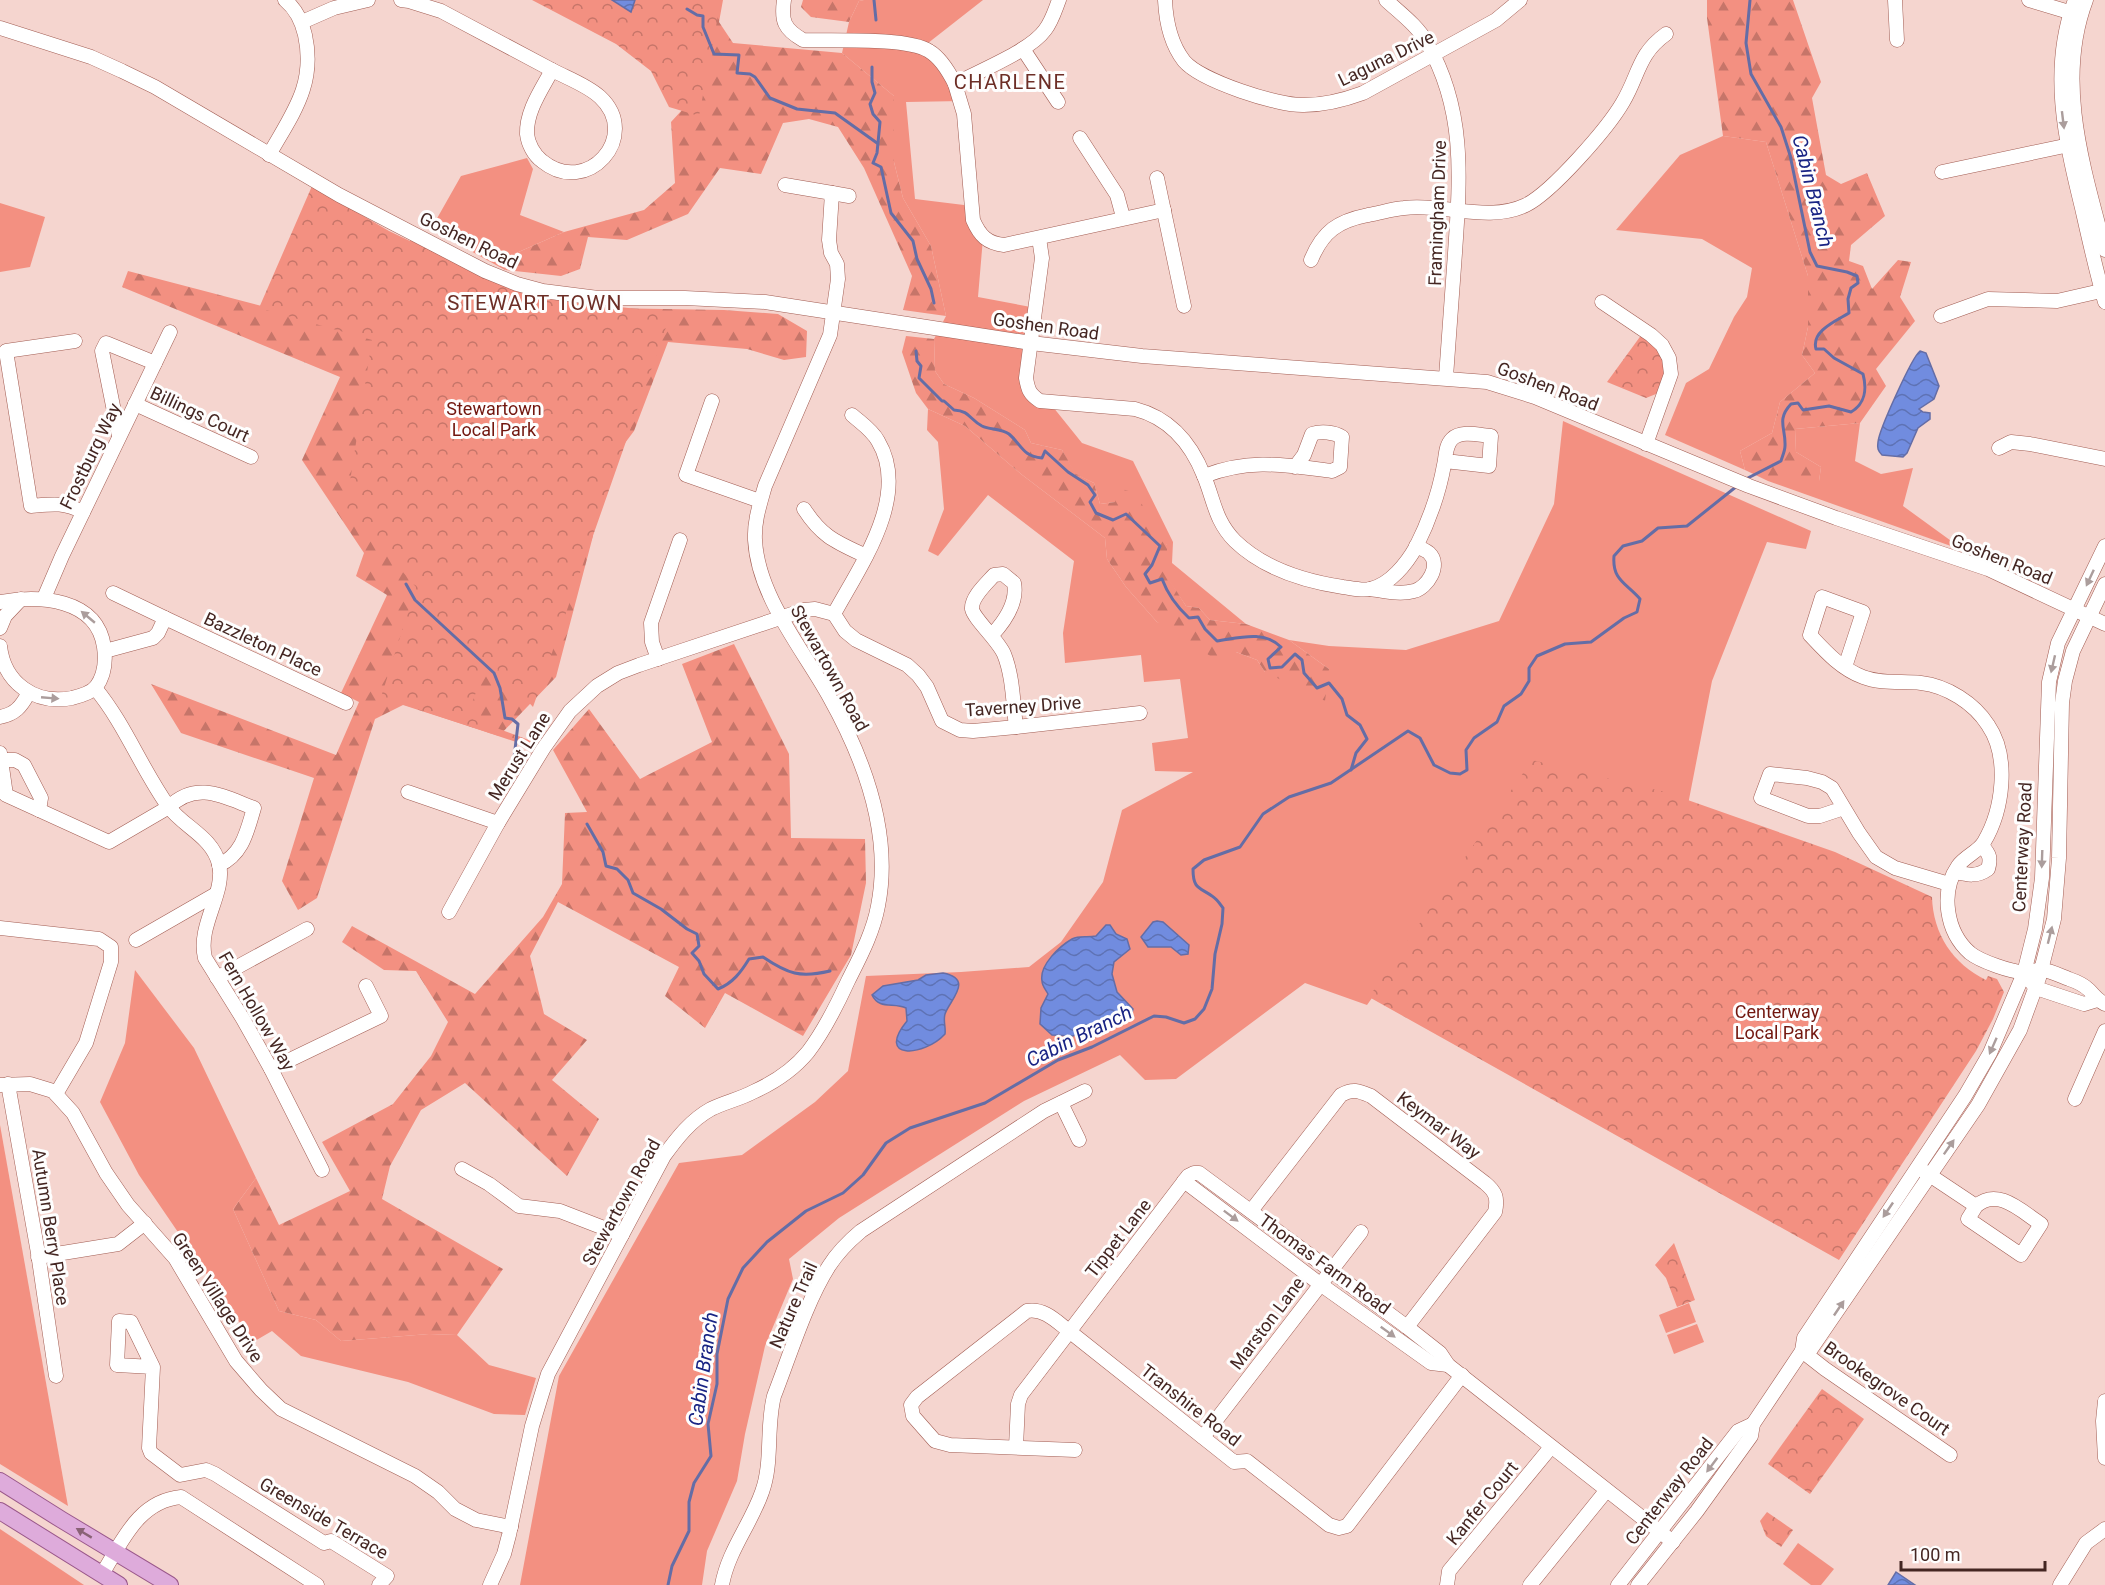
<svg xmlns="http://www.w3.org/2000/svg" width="2105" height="1585" font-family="Roboto,sans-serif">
<defs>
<pattern id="forest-firs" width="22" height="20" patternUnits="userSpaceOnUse" patternTransform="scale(1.5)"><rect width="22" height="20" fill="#f39081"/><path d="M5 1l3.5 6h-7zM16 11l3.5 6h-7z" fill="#c67569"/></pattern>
<pattern id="park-crowns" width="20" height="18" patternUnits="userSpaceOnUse" patternTransform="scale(1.5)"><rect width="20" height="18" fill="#f39081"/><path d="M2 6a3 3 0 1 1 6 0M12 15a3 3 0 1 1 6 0" fill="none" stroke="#c67569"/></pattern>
<pattern id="water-waves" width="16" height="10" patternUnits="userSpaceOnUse" patternTransform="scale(1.5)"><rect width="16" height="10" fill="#718cdf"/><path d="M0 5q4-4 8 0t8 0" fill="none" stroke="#5e72b4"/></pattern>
</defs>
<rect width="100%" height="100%" fill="#f5d5cf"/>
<g fill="#f39081">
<path d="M864 0H983L923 47 962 101 906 102 915 199 972 206 983 238 978 297 1036 308 1028 390 1049 402 1082 443 1133 461 1173 542 1172 563 1246 624 1210 620 1199 608 1186 606 1166 576 1167 545 1115 502 1100 504 1094 483 1075 474 1062 450 1031 443 1025 430 974 398 944 384 935 371 934 339 946 316 931 246 903 198 894 162V96L842 53 849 22 859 1Z"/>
<path d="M1723 136 1766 142 1808 276V327L1802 355 1815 373 1780 402 1772 433 1740 451 1745 470 1665 435 1686 383 1709 369 1734 317 1747 297 1752 268 1702 239 1616 230 1680 155Z"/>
<path d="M527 158 533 169 520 215 564 232 514 254 505 270 431 229 461 176Z"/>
<path d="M0 203 45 217 30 267 0 272Z"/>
<path d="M928 409 965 426 1021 474 1105 538 1107 559 1126 587 1157 622 1257 660 1265 672 1329 669 1289 640 1329 646 1406 650 1499 621 1554 504 1563 421 1811 531 1806 549 1767 542 1712 681 1685 820 1523 784 1367 1005 1305 983 1176 1079 1145 1080 1120 1055 1024 1101 839 1218 789 1259 793 1279 765 1346 745 1434 737 1481 707 1551 702 1585H520L559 1376 679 1163 742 1155 815 1102 848 1071 866 976 961 972 1029 967 1061 942 1103 882 1122 810 1193 772 1155 771 1152 743 1188 738 1180 679 1144 682 1141 655 1065 663 1063 633 1074 561 988 495 938 556 928 551 944 509 938 442 927 430Z"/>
<path d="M1860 423 1855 461 1881 474 1913 468 1903 506 1965 551 1768 481H1819L1821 467 1796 452 1795 429Z"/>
<path d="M135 970 194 1048 256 1178 233 1209 279 1311 316 1320 341 1341 429 1334 457 1335 489 1365 536 1378 525 1415 494 1414 408 1382 301 1356 272 1331 253 1342 139 1175 100 1102 125 1043Z"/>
<path d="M0 1125 68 1506 0 1464Z"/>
<path d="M1689 1303 1696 1322 1666 1333 1659 1315Z"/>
<path d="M1697 1324 1704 1342 1674 1354 1667 1335Z"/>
<path d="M0 1529 84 1585H0Z"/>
<path d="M1798 1543 1834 1569 1821 1585H1811L1783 1564Z"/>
</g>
<g fill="url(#forest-firs)">
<path d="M688 0H723L719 22 733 43 842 53 894 96V162L903 198 931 246 946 316 903 310 912 276 864 168 838 127 809 119 783 123 761 174 720 168 688 214 627 240 588 237 580 269 561 276 505 270 514 254 564 232 644 210 675 183 671 122 682 110Z"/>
<path d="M803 0H864L859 1 849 22 811 17 801 7Z"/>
<path d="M1707 0H1793L1821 82 1812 98 1826 175 1841 184 1867 173 1885 216 1851 245 1849 261 1863 266 1872 289 1898 260 1911 262 1900 297 1915 321 1876 369 1886 386 1860 423 1795 429 1796 452 1821 467 1819 481H1768L1745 470 1740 451 1772 433 1780 402 1815 373 1802 355 1808 327V276L1766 142 1723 136 1707 18Z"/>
<path d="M128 271 384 338 593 536 556 677 499 736 403 705 375 719 317 898 298 910 282 881 314 778 181 733 151 684 336 755 359 702 341 693 387 595 356 576 364 553 302 460 340 377 122 287Z"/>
<path d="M603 308 724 310 778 314 807 331 806 357 784 360 747 349 668 342 634 431 616 455Z"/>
<path d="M906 336 934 339 935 371 944 384 974 398 1025 430 1031 443 1062 450 1076 474 1094 483 1100 504 1115 502 1119 488 1135 493 1167 545V576L1186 606 1199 608 1210 620 1246 624 1289 640 1329 669 1325 701 1265 672 1257 660 1236 652 1215 659 1157 622 1126 587 1107 559 1105 538 1021 474 965 426 928 409 916 393 902 352Z"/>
<path d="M734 644 789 754 791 838 865 839 866 883 851 955 803 1036 725 993 705 1028 665 996 679 967 558 902 530 956 544 1014 587 1040 552 1080 599 1119 567 1176 465 1083 421 1110 390 1166 382 1199 503 1269 457 1335 429 1334 341 1341 316 1320 279 1311 233 1209 256 1178 279 1225 350 1191 322 1142 393 1104 431 1056 448 1022 416 971 384 970 342 942 352 926 475 994 543 917 562 884 565 813 587 812 553 750 589 709 640 779 712 742 682 664Z"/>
</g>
<g fill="url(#park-crowns)">
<path d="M532 0H721L699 116 669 107 651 71 616 44Z"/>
<path d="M312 186 389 231 410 241 413 235 506 281 612 301 611 306 671 313 533 707 488 659 467 717 537 743 534 748 381 697 416 587 346 507 372 340 259 308Z"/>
<path d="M1642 334 1655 344 1666 367 1661 392 1646 398 1607 382Z"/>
<path d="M1532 760 1665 792 1835 852 1932 897C1933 934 1953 964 1986 980L1988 976 1997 979 2004 992 1993 1019 1976 1051 1839 1260 1369 997Z"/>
<path d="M1674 1243 1695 1300 1677 1307 1666 1278 1655 1265Z"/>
<path d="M1822 1389 1864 1419 1810 1494 1768 1464Z"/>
<path d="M1767 1512 1793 1530 1781 1547 1766 1536 1760 1521Z"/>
</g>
<g fill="url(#water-waves)" stroke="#646da6" stroke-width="1.5">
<path d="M612 0H635L631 12Z"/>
<path d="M1920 351 1926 353 1939 386 1934 399 1919 409 1923 412 1930 413V419L1918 428 1907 453 1903 457 1882 455C1878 451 1877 448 1878 442 1879 430 1912 357 1920 351Z"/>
<path d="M1157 921 1163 922 1189 945 1188 954 1181 955 1171 947H1148L1141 937 1153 922Z"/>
<path d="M1106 925H1110L1116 934 1127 939 1130 949 1114 962 1112 974 1117 992 1133 1009 1132 1013 1122 1018 1098 1022 1073 1036 1052 1035 1040 1024 1041 1008 1048 994C1046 990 1042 986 1042 981 1039 965 1060 946 1072 939 1080 935 1087 938 1096 936Z"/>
<path d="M943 973C975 979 949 1001 945 1014 943 1021 946 1027 945 1034 924 1057 875 1060 907 1021L906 1008C894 1002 879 1010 872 995L883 986 918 980 926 975Z"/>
<path d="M1896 1572 1915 1585H1888Z"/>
</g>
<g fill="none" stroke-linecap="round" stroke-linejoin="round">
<g stroke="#646da6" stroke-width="3">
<path d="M874 0 876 20"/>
<path d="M687 9 697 15 703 16V27L714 54 739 55 737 73 750 74 755 77 770 98 797 109 835 113 877 143"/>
<path d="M872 67V82L875 93 870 104 873 114 880 122 877 153 873 163 881 167 891 213 913 241 917 259 931 289 934 303"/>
<path d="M916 351 917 361 921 366 919 378 942 401H944L954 410C970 411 969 419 982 426 990 430 1001 428 1009 434 1022 445 1022 456 1042 458L1045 451 1068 472 1088 485 1095 495 1090 502 1096 513 1113 520 1126 514 1160 546 1152 565 1145 574 1150 583 1162 579C1168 595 1176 606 1189 618L1198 617 1205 629 1217 641C1239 638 1264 630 1281 647L1268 659 1270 668 1282 667 1295 654 1302 660 1304 673 1317 688 1329 683 1342 699 1347 715 1360 725 1367 739 1356 753 1351 770"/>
<path d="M1744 480 1781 461C1782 457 1785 451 1785 446 1786 428 1776 420 1791 404L1798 403 1803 410 1829 406 1851 412C1865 404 1867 389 1863 374L1834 358 1824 349H1816C1811 331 1836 321 1849 313L1848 299 1851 288 1858 283 1857 276 1847 272 1817 266 1810 252 1790 155 1781 127 1751 74 1746 43 1750 0"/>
<path d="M406 584 415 600 494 673 500 688 505 718 512 719 518 724 514 758"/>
<path d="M587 824 603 852 606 866 617 869 628 880 633 893 661 909 687 929 697 934 699 946 692 953 699 961 704 974 718 989C733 983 741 972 749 959L763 957C788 974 800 978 830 971"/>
<path d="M668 1585 672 1566 689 1531V1502L694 1483 711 1456 708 1424 717 1384V1354L728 1299 743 1268 767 1242 806 1211 843 1193 863 1175 886 1143 910 1128 985 1103 1058 1060 1092 1047 1154 1016 1166 1017 1184 1023 1195 1019 1204 1009 1212 989 1215 954 1222 924 1223 908C1220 904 1217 899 1212 896 1199 887 1193 889 1193 869L1204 860 1240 847 1263 814 1289 797 1331 783 1408 731 1420 738 1434 765 1450 773 1460 774 1467 770 1466 750 1474 738 1497 722 1504 706 1521 694 1529 681V668L1537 656 1565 644 1591 642 1624 618 1637 612 1640 599C1626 583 1612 580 1614 556L1623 546 1642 541 1658 528 1687 526 1737 486"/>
</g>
<g stroke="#a25d53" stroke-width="15">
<g id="minor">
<path d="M401 0 409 1 441 11 552 70"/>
<path d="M784 0C781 21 784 29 803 40 832 41 908 37 929 51 941 58 949 72 955 84"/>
<path d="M1059 0C1055 10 1052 21 1045 30 1030 51 979 71 955 84L964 114 973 220C980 236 987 243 1004 245L1164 210"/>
<path d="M1165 0C1166 22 1170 43 1184 61 1201 81 1278 106 1304 105 1325 105 1344 100 1363 93L1496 20 1520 0"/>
<path d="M1386 0C1400 13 1418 26 1427 43 1466 110 1460 179 1455 253 1452 295 1449 336 1446 377"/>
<path d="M1895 0 1897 40"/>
<path d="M2029 0 2079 15"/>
<path d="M2075 0C2049 69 2065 139 2082 208 2089 239 2096 271 2105 302"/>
<path d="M2086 0C2055 82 2084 169 2105 250"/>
<path d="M302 22 334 8 368 0"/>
<path d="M0 28 91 57 122 71 155 87 339 195 485 271 517 284 543 291 598 298H685L765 302 1031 343 1142 356 1487 382 1535 397 1749 486 1836 518 1988 569 2105 624"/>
<path d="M1023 49 1058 102"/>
<path d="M552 70C567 78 587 85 600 97 642 136 587 198 542 161 534 155 528 144 527 134 526 111 542 89 552 70Z"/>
<path d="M1080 138 1117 195 1123 217"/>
<path d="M269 155C292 114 316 85 305 35 302 22 296 9 285 0"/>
<path d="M1942 172 2074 144"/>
<path d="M1157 178 1184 306"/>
<path d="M832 193 849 196"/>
<path d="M1039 238 1042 258 1026 378C1028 389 1029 394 1040 401L1135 409C1170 418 1191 443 1204 476 1214 500 1215 521 1235 541 1264 569 1303 581 1343 587 1351 588 1362 591 1370 589 1390 585 1407 563 1416 547 1429 521 1439 493 1444 465 1446 457 1445 446 1452 439 1461 430 1479 435 1491 436L1489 466 1445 461"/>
<path d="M1311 260C1323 231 1338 221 1368 215 1380 213 1392 209 1404 208 1445 203 1488 223 1526 205 1552 192 1608 128 1623 102 1639 75 1638 54 1666 34"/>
<path d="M1602 302 1651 335 1662 345 1669 358 1671 374 1646 444"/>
<path d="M1941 316 1988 299 2057 301 2105 290"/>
<path d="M75 341 6 351 31 506C53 504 63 502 83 512"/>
<path d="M712 401 686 475 760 501"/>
<path d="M135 404 251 457"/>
<path d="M119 436 102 351 106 343 155 363"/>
<path d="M1999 448 2011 442 2030 444 2105 459"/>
<path d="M1204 476C1250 458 1285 465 1332 471L1340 467 1342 437C1334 432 1321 431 1312 434L1304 455 1295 467"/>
<path d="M804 509C822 537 836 542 866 556"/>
<path d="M1370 589C1384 591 1400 595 1414 591 1427 588 1442 565 1429 553 1426 550 1419 548 1416 546"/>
<path d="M113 593 165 618"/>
<path d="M44 598 62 556 170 332"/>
<path d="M0 602C39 595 97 598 104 647 106 661 105 675 96 687 91 693 80 696 72 698 35 705 4 683 0 646"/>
<path d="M834 614C860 566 911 496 878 441 872 430 861 423 852 415"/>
<path d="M0 628 5 616 21 599"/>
<path d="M992 635C1005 621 1018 603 1014 583L1003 574 994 575C987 583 971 597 972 609 974 619 998 640 1004 654 1013 676 1013 703 1016 727"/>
<path d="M105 651 153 638 158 633 165 618 346 703"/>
<path d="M658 659 652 642 651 623 680 540"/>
<path d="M1845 667 1863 612 1822 597 1810 635C1825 651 1841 669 1863 677 1881 684 1902 681 1921 683 1947 686 1974 703 1988 725 2010 757 2003 810 1984 842 1978 852 1965 856 1958 866 1940 892 1946 932 1970 953 1980 961 2013 973 2025 972 2031 972 2037 969 2043 970 2051 971 2061 976 2069 979 2075 981 2084 985 2089 990 2095 996 2097 1000 2105 1004"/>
<path d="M95 688C125 724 141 768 168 806 183 827 212 836 219 864 226 893 197 925 205 958L243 1019 271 1069 322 1170"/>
<path d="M0 717C15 714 21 707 28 694"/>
<path d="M0 753 6 795 109 842 169 807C197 780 224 797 254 808 247 831 243 854 219 865"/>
<path d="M1 760H15L24 765 41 798 39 810"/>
<path d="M408 792 498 823"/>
<path d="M1844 808 1820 816H1808L1761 798 1770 774 1807 778 1822 782 1832 788 1859 833 1876 857 1895 868 1949 884"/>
<path d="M1955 872C1968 875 1977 877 1988 869 1991 859 1990 854 1982 846"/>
<path d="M449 912 498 823 543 749 570 711 597 686 618 673 639 665 804 610 815 609 834 614 845 631 856 640 907 665 918 675 927 687 942 721 960 730 973 731 1016 727 1140 713"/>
<path d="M0 928 99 939 111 947V962L86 1043 56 1094"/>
<path d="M136 940 216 894"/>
<path d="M217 978 307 929"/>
<path d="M2031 982 2036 988 2084 1004 2097 1000"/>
<path d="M271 1069 381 1016 366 986"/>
<path d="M8 1084 38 1253 56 1376"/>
<path d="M0 1085 30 1084 53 1091 73 1113 106 1173 128 1205 175 1258 236 1361 261 1390 281 1409 415 1476 438 1492 455 1509 476 1520 511 1527"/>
<path d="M2075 1099 2105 1031"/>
<path d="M1061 1103 1079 1140"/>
<path d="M462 1169 489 1184 519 1206 560 1211 622 1235"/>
<path d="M1922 1170 1976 1206 1968 1219 2021 1255 2041 1224C2021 1211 1998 1187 1976 1206"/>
<path d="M1184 1181 1320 1284 1431 1363 1448 1365"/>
<path d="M1251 1211 1341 1095C1353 1088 1359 1091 1371 1096L1485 1183C1496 1192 1498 1198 1495 1212L1407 1327"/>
<path d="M38 1257 118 1244 145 1223"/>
<path d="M1802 1351 1811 1349 1978 1105 2020 1030 2039 978 2054 919 2059 858 2062 703 2065 681 2073 651 2105 584"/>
<path d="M1802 1351 1825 1369 1950 1455"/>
<path d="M153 1367 117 1365 119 1321 131 1322 153 1367 149 1448 151 1453 180 1475 206 1470 215 1474 324 1543 331 1541 387 1576 379 1585"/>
<path d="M2105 1401 2103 1421 2105 1458"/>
<path d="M1203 1437 1361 1232"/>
<path d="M1016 1447 1018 1404 1021 1395 1188 1176 1194 1173H1199L1407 1327 1440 1353 1448 1365 1673 1542"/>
<path d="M1075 1450 950 1445 935 1441 913 1416 911 1405 917 1397 1027 1311C1044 1308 1056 1321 1069 1331L1234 1462 1247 1461 1329 1525 1339 1528 1347 1526 1462 1375"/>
<path d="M102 1574C122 1542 138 1501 181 1497L317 1585"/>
<path d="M490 1585 504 1554 509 1535 532 1426 548 1374 664 1156C677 1138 691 1120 711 1109 725 1102 740 1099 753 1092 773 1083 794 1069 808 1052 824 1031 837 1005 848 981 860 957 873 933 878 906 892 835 864 759 830 698 803 649 758 597 755 540 754 521 760 504 765 486L830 335 838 279 837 264 831 253 829 240 832 193 785 185"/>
<path d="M722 1585C728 1551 751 1524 762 1492 773 1462 766 1427 774 1396 790 1355 806 1302 829 1266 838 1252 849 1241 861 1231L1044 1111 1085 1091"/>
<path d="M1447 1585 1449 1571 1551 1447"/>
<path d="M1530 1585 1606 1491"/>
<path d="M1618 1585 1738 1431 1753 1424"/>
<path d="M1638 1585 1697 1511 1751 1436 1753 1424 1802 1351 1804 1338 1965 1096 1990 1053 2024 973 2035 929 2042 878 2049 682 2058 643 2105 546"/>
<path d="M2060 1585 2086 1543 2105 1529"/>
</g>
</g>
<g stroke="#9a588b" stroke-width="18">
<g id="major">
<path d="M0 1481 62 1520 170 1585"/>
<path d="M0 1511 119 1585"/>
</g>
</g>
<use href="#minor" stroke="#fff" stroke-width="14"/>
<use href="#major" stroke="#deabdb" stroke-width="16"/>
</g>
<defs><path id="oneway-solid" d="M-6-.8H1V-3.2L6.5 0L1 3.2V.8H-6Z" transform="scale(1.5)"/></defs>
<g fill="#ab9d9c">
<use href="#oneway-solid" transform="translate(2063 120) rotate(83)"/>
<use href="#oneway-solid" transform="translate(2090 578) rotate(115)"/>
<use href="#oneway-solid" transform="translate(88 617) rotate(-140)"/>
<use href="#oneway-solid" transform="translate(2053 664) rotate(103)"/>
<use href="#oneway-solid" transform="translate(50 698) rotate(5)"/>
<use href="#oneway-solid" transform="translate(2042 859) rotate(92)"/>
<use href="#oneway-solid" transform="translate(2050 935) rotate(-76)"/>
<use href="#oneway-solid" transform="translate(1993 1046) rotate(114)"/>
<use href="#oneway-solid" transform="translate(1949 1147) rotate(-55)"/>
<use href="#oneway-solid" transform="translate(1888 1210) rotate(124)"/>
<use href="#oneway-solid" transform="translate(1231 1216) rotate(37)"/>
<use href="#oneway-solid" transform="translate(1839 1308) rotate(-56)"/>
<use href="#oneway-solid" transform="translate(1388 1332) rotate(36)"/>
<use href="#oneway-solid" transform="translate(1712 1465) rotate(127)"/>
</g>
<use fill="#896275" href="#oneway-solid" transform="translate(84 1533) rotate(-149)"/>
<g text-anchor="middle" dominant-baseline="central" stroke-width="6" stroke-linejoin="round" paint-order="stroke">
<g font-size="18" fill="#442622" stroke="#fefefe">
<text transform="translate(1386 58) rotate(-26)">Laguna Drive</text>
<text transform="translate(1437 213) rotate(-88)">Framingham Drive</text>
<text transform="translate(469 240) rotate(26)">Goshen Road</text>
<text transform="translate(1046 326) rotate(8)">Goshen Road</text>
<text transform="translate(1548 386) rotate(21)">Goshen Road</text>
<text transform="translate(200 414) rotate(25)">Billings Court</text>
<text transform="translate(90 456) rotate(-64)">Frostburg Way</text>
<text transform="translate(2002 559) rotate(22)">Goshen Road</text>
<text transform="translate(263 644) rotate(25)">Bazzleton Place</text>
<text transform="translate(830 668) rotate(61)">Stewartown Road</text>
<text transform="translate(1023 706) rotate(-4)">Taverney Drive</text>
<text transform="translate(519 756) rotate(-58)">Merust Lane</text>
<text transform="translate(2022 847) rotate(-87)">Centerway Road</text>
<text transform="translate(257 1011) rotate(60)">Fern Hollow Way</text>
<text transform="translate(1439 1125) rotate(37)">Keymar Way</text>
<text transform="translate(621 1202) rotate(-61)">Stewartown Road</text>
<text transform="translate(51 1227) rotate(81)">Autumn Berry Place</text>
<text transform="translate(1118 1238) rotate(-52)">Tippet Lane</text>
<text transform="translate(1325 1264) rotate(36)">Thomas Farm Road</text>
<text transform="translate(218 1297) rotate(57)">Green Village Drive</text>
<text transform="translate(793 1305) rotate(-66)">Nature Trail</text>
<text transform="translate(1267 1323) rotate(-53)">Marston Lane</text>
<text transform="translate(1887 1388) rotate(35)">Brookegrove Court</text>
<text transform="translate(1191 1405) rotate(38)">Transhire Road</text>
<text transform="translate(1669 1491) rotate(-52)">Centerway Road</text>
<text transform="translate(1482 1503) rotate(-51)">Kanfer Court</text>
<text transform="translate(324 1518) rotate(30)">Greenside Terrace</text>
</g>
<g font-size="18" fill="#72170f" stroke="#fefefe">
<text x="494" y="408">Stewartown<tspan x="494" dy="21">Local Park</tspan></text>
<text x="1777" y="1011">Centerway<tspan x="1777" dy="21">Local Park</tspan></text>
</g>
<g font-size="20" letter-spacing="1.5" fill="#6d2e26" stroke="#fefefe">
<text x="1010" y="82">CHARLENE</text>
</g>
<g font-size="20" font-style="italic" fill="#192484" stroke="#fefefe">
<text transform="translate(1813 191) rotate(76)">Cabin Branch</text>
<text transform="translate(1079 1036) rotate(-26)">Cabin Branch</text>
<text transform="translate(703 1369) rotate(-82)">Cabin Branch</text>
</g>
<g font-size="21" letter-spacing="1.5" fill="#6d2e26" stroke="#fefefe">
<text x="535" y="303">STEWART TOWN</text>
</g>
</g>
<path d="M1901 1561v9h144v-9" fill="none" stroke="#442622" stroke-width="3"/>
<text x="1910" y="1561" font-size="18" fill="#442622" stroke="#fefefe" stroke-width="4.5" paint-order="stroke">100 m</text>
</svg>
